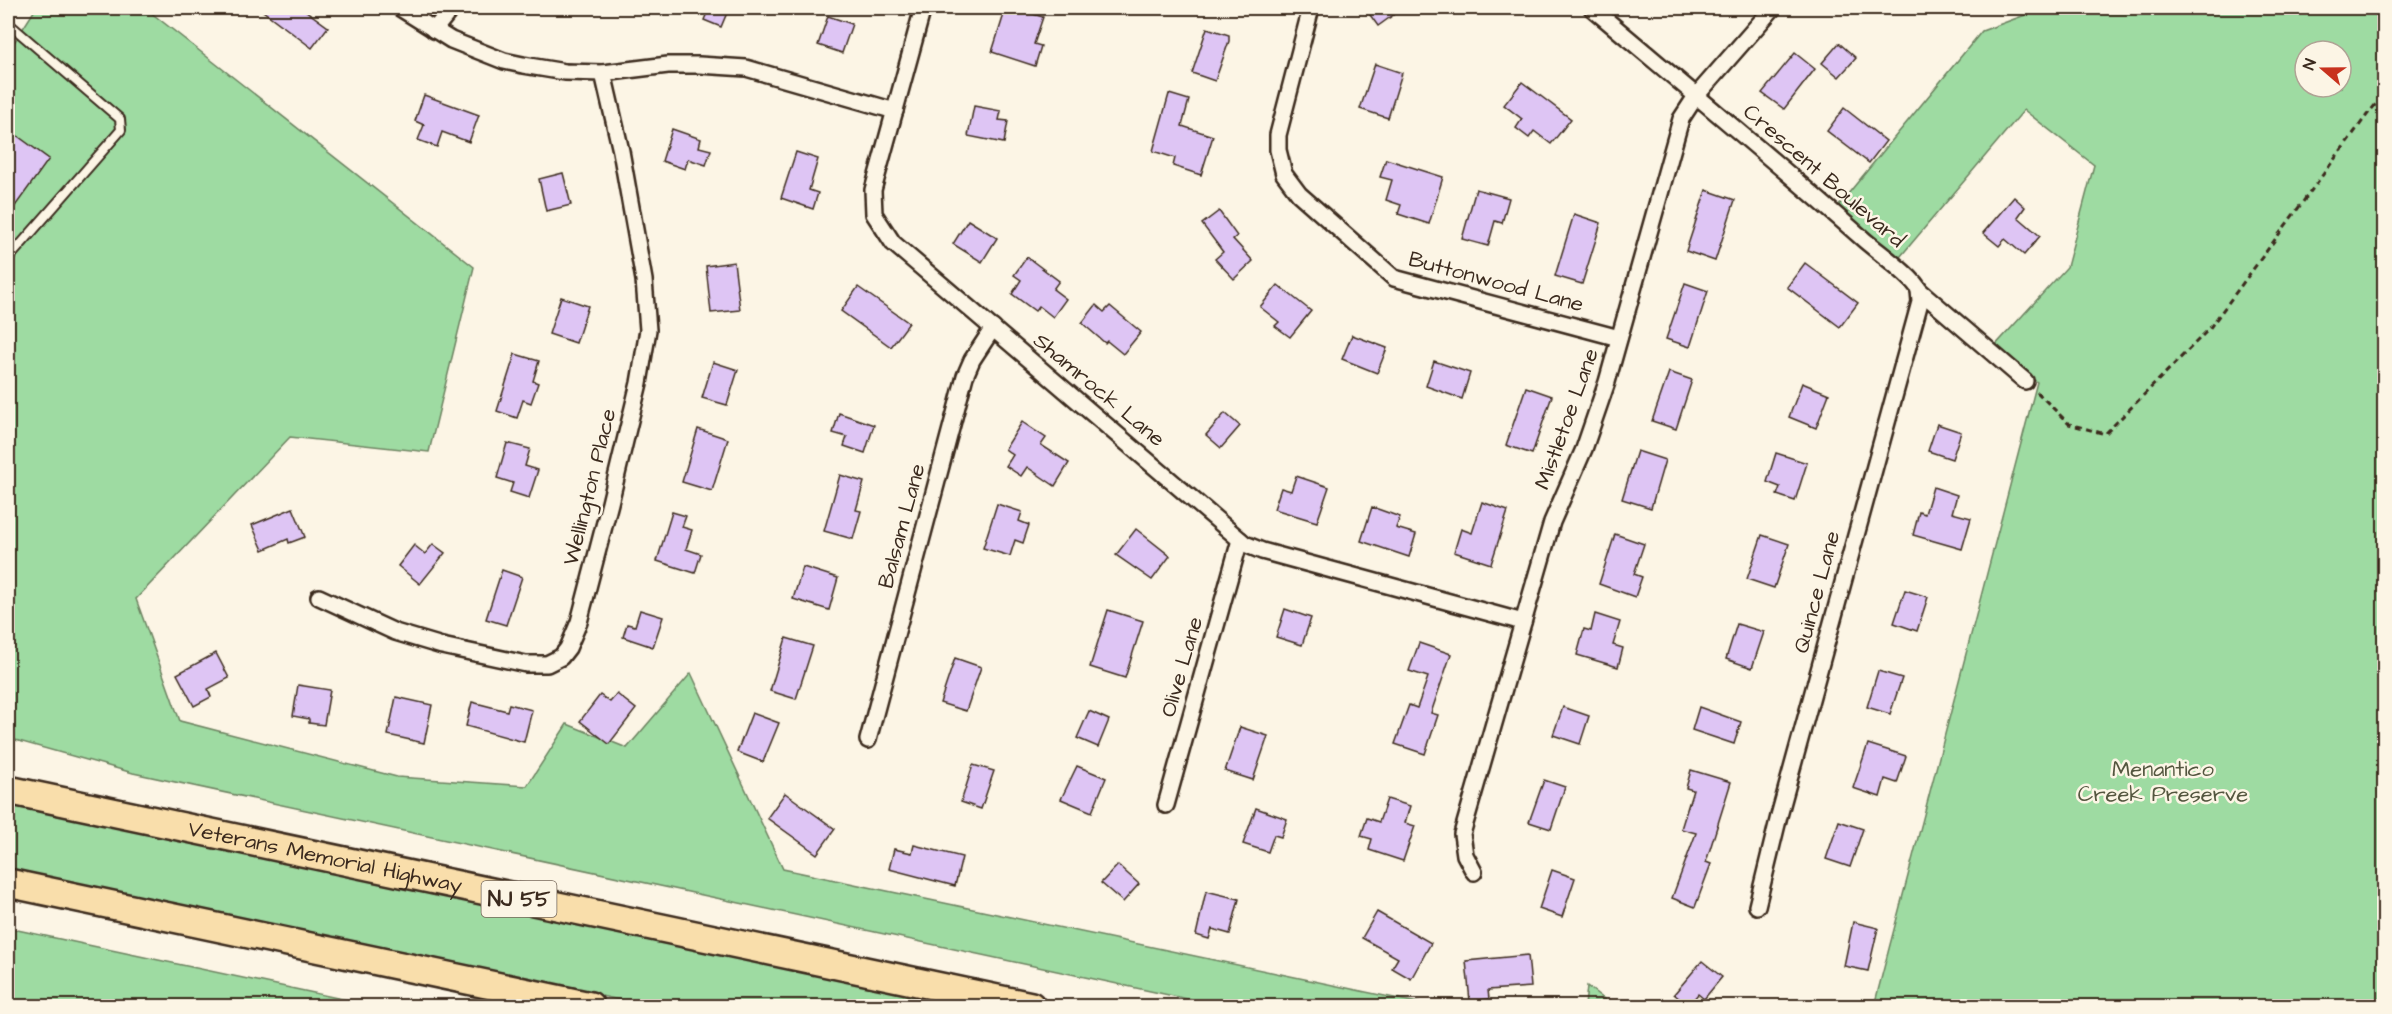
<svg xmlns="http://www.w3.org/2000/svg" width="2392" height="1014" font-family="'Architects Daughter',sans-serif">
<rect width="100%" height="100%" fill="#fcf5e5"/>
<filter id="ink" filterUnits="userSpaceOnUse"><feTurbulence type="fractalNoise" baseFrequency=".0167" numOctaves="2"/><feDisplacementMap in="SourceGraphic" scale="12" xChannelSelector="R" yChannelSelector="G"/><feConvolveMatrix kernelMatrix="1 2 1 2 8 2 1 2 1" color-interpolation-filters="sRGB"/></filter>
<g filter="url(#ink)">
<g fill="#9edba2" stroke="#6c8260" stroke-width="1.5" fill-rule="evenodd">
<path d="M36 8H145L474 267 429 452 290 437 136 599 180 721 397 777 527 786 567 724 627 748 691 673 783 869 1432 1006H1220L133 773 8 738V52Z"/>
<path d="M2044 8H2384V1006H1874L2037 382 1992 349 2067 267 2094 165 2024 110 1895 263 1834 211 1982 31ZM2305 51H2341V87H2305Z"/>
<path d="M8 802 975 1006H648L8 870Z"/>
<path d="M8 928 375 1006H8Z"/>
<path d="M1587 986 1613 1006H1585Z"/>
</g>
<g fill="#dec5f4" stroke="#3b2a1e" stroke-width="1.5">
<path d="M259 8H302L328 27 312 48Z"/>
<path d="M709 8H729L721 27 704 20Z"/>
<path d="M1006 8H1035L1033 14 1043 17 1034 44 1041 46 1035 66 992 52Z"/>
<path d="M1365 8H1403L1378 26Z"/>
<path d="M828 16 852 24 842 53 818 45Z"/>
<path d="M1207 28 1229 35V41L1215 81 1192 73Z"/>
<path d="M1839 43 1856 58 1839 77 1822 63Z"/>
<path d="M1795 53 1815 69 1784 109 1762 93Z"/>
<path d="M1375 64 1402 73 1388 118 1360 109Z"/>
<path d="M1522 82 1571 119 1551 144 1534 131 1529 138 1516 128 1522 119 1504 105Z"/>
<path d="M1169 94 1189 100 1182 126 1213 136 1201 175 1173 166 1175 158 1153 151Z"/>
<path d="M424 95 479 115 469 142 442 132 437 147 418 140 424 125 415 121Z"/>
<path d="M974 106 1001 111 999 120 1008 121 1004 143 968 136Z"/>
<path d="M1844 108 1886 141 1869 163 1827 131Z"/>
<path d="M8 129 49 159 8 216Z"/>
<path d="M672 129 701 139 699 147 711 150 706 165 688 159 685 169 662 161Z"/>
<path d="M796 152 818 159 809 190 818 193 813 209 781 198Z"/>
<path d="M1386 159 1443 177 1429 224 1398 214 1401 205 1386 200 1392 180 1380 177Z"/>
<path d="M563 173 571 205 546 211 539 179Z"/>
<path d="M1476 189 1509 198 1502 223 1495 221 1488 246 1462 239Z"/>
<path d="M1706 190 1735 200 1715 261 1686 251Z"/>
<path d="M2014 197 2025 207 2018 217 2040 236 2024 255 2005 239 1999 246 1983 233Z"/>
<path d="M1219 211 1237 236 1233 239 1253 261 1234 279 1215 259 1223 252 1202 224Z"/>
<path d="M1574 214 1601 223 1582 284 1555 276Z"/>
<path d="M968 220 997 238 982 262 953 244Z"/>
<path d="M1027 257 1059 281 1053 289 1066 299 1053 317 1039 306 1035 311 1012 294 1021 280 1014 275Z"/>
<path d="M734 262 740 310 711 313 706 266Z"/>
<path d="M1805 263 1858 303 1840 327 1787 287Z"/>
<path d="M1685 283 1708 291 1690 347 1666 339Z"/>
<path d="M1278 285 1311 311 1290 337 1275 326 1279 322 1260 307Z"/>
<path d="M858 287 909 323 891 347 841 311Z"/>
<path d="M561 297 588 306 576 343 549 334Z"/>
<path d="M1096 305 1104 312 1110 306 1141 332 1123 354 1107 341 1105 343 1082 323Z"/>
<path d="M1352 335 1387 348 1377 373 1342 359Z"/>
<path d="M515 354 539 361 533 381 538 383 531 403 523 400 517 418 497 411Z"/>
<path d="M1434 361 1470 373 1462 399 1426 386Z"/>
<path d="M713 362 738 370 727 405 702 398Z"/>
<path d="M1669 372 1692 380 1676 429 1652 421Z"/>
<path d="M1802 383 1829 394 1816 428 1789 417Z"/>
<path d="M1526 387 1552 396 1532 454 1506 445Z"/>
<path d="M839 413 874 425 865 453 844 446 847 437 833 433Z"/>
<path d="M1225 413 1240 426 1221 448 1206 435Z"/>
<path d="M1022 422 1046 438 1041 445 1069 463 1055 486 1027 467 1021 476 1006 466 1013 455 1005 449Z"/>
<path d="M1937 424 1961 432 1952 459 1928 451Z"/>
<path d="M698 429 728 439 712 491 682 482Z"/>
<path d="M507 443 530 449 525 466 538 470 529 498 510 492 513 483 497 478Z"/>
<path d="M1637 451 1665 460 1651 508 1622 499Z"/>
<path d="M1776 453 1807 463 1795 501 1777 495 1780 487 1767 482Z"/>
<path d="M840 475 864 482 856 510 861 511 853 539 824 531Z"/>
<path d="M1296 476 1329 487 1317 522 1274 509 1281 488 1291 491Z"/>
<path d="M1933 487 1957 495 1952 513 1971 518 1962 549 1913 535 1919 512 1925 514Z"/>
<path d="M1482 502 1508 511 1491 564 1454 552 1461 529 1472 533Z"/>
<path d="M997 504 1022 512 1019 521 1029 525 1023 543 1015 540 1010 556 983 548Z"/>
<path d="M1372 507 1400 517 1396 528 1416 534 1409 557 1361 541Z"/>
<path d="M293 508 305 537 289 543 288 539 263 550 252 525Z"/>
<path d="M672 512 686 516 682 527 692 530 686 549 701 554 695 573 657 561Z"/>
<path d="M1136 529 1170 556 1152 580 1116 555Z"/>
<path d="M1615 534 1644 544 1634 574 1642 577 1635 597 1599 584Z"/>
<path d="M1762 535 1789 544 1774 588 1747 579Z"/>
<path d="M433 544 445 553 420 584 398 566 414 545 425 554Z"/>
<path d="M803 567 838 578 829 610 793 599Z"/>
<path d="M502 570 522 577 506 625 486 619Z"/>
<path d="M1905 590 1928 597 1917 631 1894 623Z"/>
<path d="M1285 609 1311 618 1302 645 1276 637Z"/>
<path d="M640 610 663 617 653 647 623 637 627 624 635 626Z"/>
<path d="M1108 610 1143 621 1125 678 1090 667Z"/>
<path d="M1595 614 1620 622 1613 645 1623 648 1618 667 1577 655 1584 629 1591 631Z"/>
<path d="M1737 624 1764 632 1752 668 1726 659Z"/>
<path d="M786 638 813 646 796 699 770 691Z"/>
<path d="M1419 643 1451 654 1431 713 1438 715 1425 754 1395 744 1409 705 1417 708 1428 677 1409 671Z"/>
<path d="M216 653 229 678 208 689 211 697 194 706 177 674Z"/>
<path d="M955 658 981 667 966 711 940 703Z"/>
<path d="M1878 671 1902 678 1890 714 1867 707Z"/>
<path d="M298 685 330 690 324 725 309 723V719L293 716Z"/>
<path d="M617 694 636 709 609 744 580 721 600 695 610 702Z"/>
<path d="M396 697 432 705 424 743 388 735Z"/>
<path d="M472 702 507 711 509 704 532 710 524 742 466 726Z"/>
<path d="M1563 707 1589 716 1580 744 1553 735Z"/>
<path d="M1699 707 1741 722 1734 744 1692 730Z"/>
<path d="M1089 711 1109 720 1098 747 1077 738Z"/>
<path d="M752 713 779 723 763 762 737 752Z"/>
<path d="M1240 727 1268 736 1253 780 1225 771Z"/>
<path d="M1868 744 1906 756 1897 783 1885 779 1880 797 1853 788Z"/>
<path d="M973 765 994 771 981 809 961 802Z"/>
<path d="M1077 766 1106 778 1092 812 1061 799Z"/>
<path d="M1691 770 1731 782 1706 862 1711 864 1695 907 1672 898 1696 833 1681 829 1693 790 1686 788Z"/>
<path d="M1544 780 1565 787 1551 829 1529 822Z"/>
<path d="M785 793 835 829 817 854 767 818Z"/>
<path d="M1387 799 1410 806 1405 823 1415 826 1403 861 1369 850 1372 839 1361 836 1367 818 1379 822Z"/>
<path d="M1256 808 1287 819 1281 837 1274 835 1268 852 1243 844Z"/>
<path d="M1839 821 1863 829 1850 867 1826 859Z"/>
<path d="M914 845 962 857 955 886 889 869 894 849 912 853Z"/>
<path d="M1118 865 1139 884 1123 902 1101 883Z"/>
<path d="M1552 870 1575 878 1562 917 1539 909Z"/>
<path d="M1206 891 1239 899 1230 934 1212 929 1209 939 1196 935Z"/>
<path d="M1377 912 1431 943 1411 979 1392 968 1398 958 1362 938Z"/>
<path d="M1853 922 1878 928 1868 971 1844 966Z"/>
<path d="M1528 955 1531 987 1488 990 1489 999 1470 1001 1466 961Z"/>
<path d="M1702 961 1722 977 1704 999 1698 994 1688 1006 1674 994Z"/>
</g>
<g fill="none" stroke-linecap="round" stroke-linejoin="round">
<g stroke="#3b2a1e" stroke-width="12">
<path id="lane" d="M8 23 120 119 121 130 8 259"/>
</g>
<g stroke="#3b2a1e" stroke-width="20">
<g id="street">
<path d="M400 8 451 40 504 61 523 65 565 72 603 73 668 65H699L746 68 895 111"/>
<path d="M923 8 873 190 874 214 893 243 1245 544 1262 551 1523 622"/>
<path d="M1311 8 1278 135V150L1284 174 1299 194 1394 278 1619 338"/>
<path d="M1592 8C1682 84 1774 160 1862 238 1875 250 1914 277 1919 290L2025 381"/>
<path d="M434 30 452 8"/>
<path d="M319 597 395 632 442 646 526 664H547L561 657 568 648 579 622 610 503 639 383 648 330 644 280 621 151 603 73"/>
<path d="M868 740 965 376 972 360 993 328"/>
<path d="M1166 805 1240 540"/>
<path d="M1474 872 1465 855 1462 834 1552 522 1584 449 1607 382 1681 119 1696 96 1773 8"/>
<path d="M1757 906 1779 816 1920 302 1919 290"/>
</g>
</g>
<g stroke="#3b2a1e" stroke-width="32">
<g id="highway">
<path id="s1" d="M8 790 1031 1006"/>
<path d="M8 883 590 1006"/>
</g>
</g>
<path stroke="#3b2a1e" stroke-width="3" stroke-dasharray="6 4.5" stroke-linecap="butt" d="M2037 392 2069 424 2105 434 2209 329 2367 115 2384 94"/>
<use href="#lane" stroke="#fcf5e5" stroke-width="8"/>
<use href="#street" stroke="#fcf5e5" stroke-width="15"/>
<use href="#highway" stroke="#f9deab" stroke-width="27"/>
</g>
</g>
<g text-anchor="middle" dominant-baseline="central" stroke-width="5" stroke-linejoin="round" paint-order="stroke">
<rect fill="#fcf5e5" stroke="#75675a" stroke-width="1.5" x="481.5" y="881" width="75" height="36" rx="4.5"/>
<g font-size="21" font-weight="bold" fill="#3b2a1e">
<text x="519" y="899">NJ 55</text>
</g>
<g font-size="22" fill="#3b2a1e" stroke="#fcf5e5">
<text transform="translate(1824 176) rotate(41)">Crescent Boulevard</text>
<text transform="translate(1496 282) rotate(15)">Buttonwood Lane</text>
<text transform="translate(1099 390) rotate(40)">Shamrock Lane</text>
<text transform="translate(1567 419) rotate(-70)">Mistletoe Lane</text>
<text transform="translate(590 487) rotate(-76)">Wellington Place</text>
<text transform="translate(902 526) rotate(-75)">Balsam Lane</text>
<text transform="translate(1817 592) rotate(-75)">Quince Lane</text>
<text transform="translate(1182 667) rotate(-74)">Olive Lane</text>
<text stroke="none"><textPath href="#s1" startOffset="324">Veterans Memorial Highway</textPath></text>
</g>
<g font-size="22" fill="#54563f" stroke="#fcf5e5">
<text x="2163" y="769">Menantico<tspan x="2163" dy="25">Creek Preserve</tspan></text>
</g>
</g>
<rect width="2392" height="1014" fill="none" stroke="#fcf5e5" stroke-width="30"/>
<rect x="15" y="15" width="2362" height="984" fill="none" stroke="#3b2a1e" stroke-width="2" filter="url(#ink)"/>
<g transform="translate(2323 69) rotate(290)"><circle r="28" fill="#fcf5e5" stroke="#afa495" stroke-width="1.5"/>
<path d="M0-4.5L10 22L0 15L-10 22Z" fill="#c8321e"/>
<text y="-9" font-size="16" font-weight="bold" text-anchor="middle" fill="#3b2a1e">N</text>
</g>
</svg>
